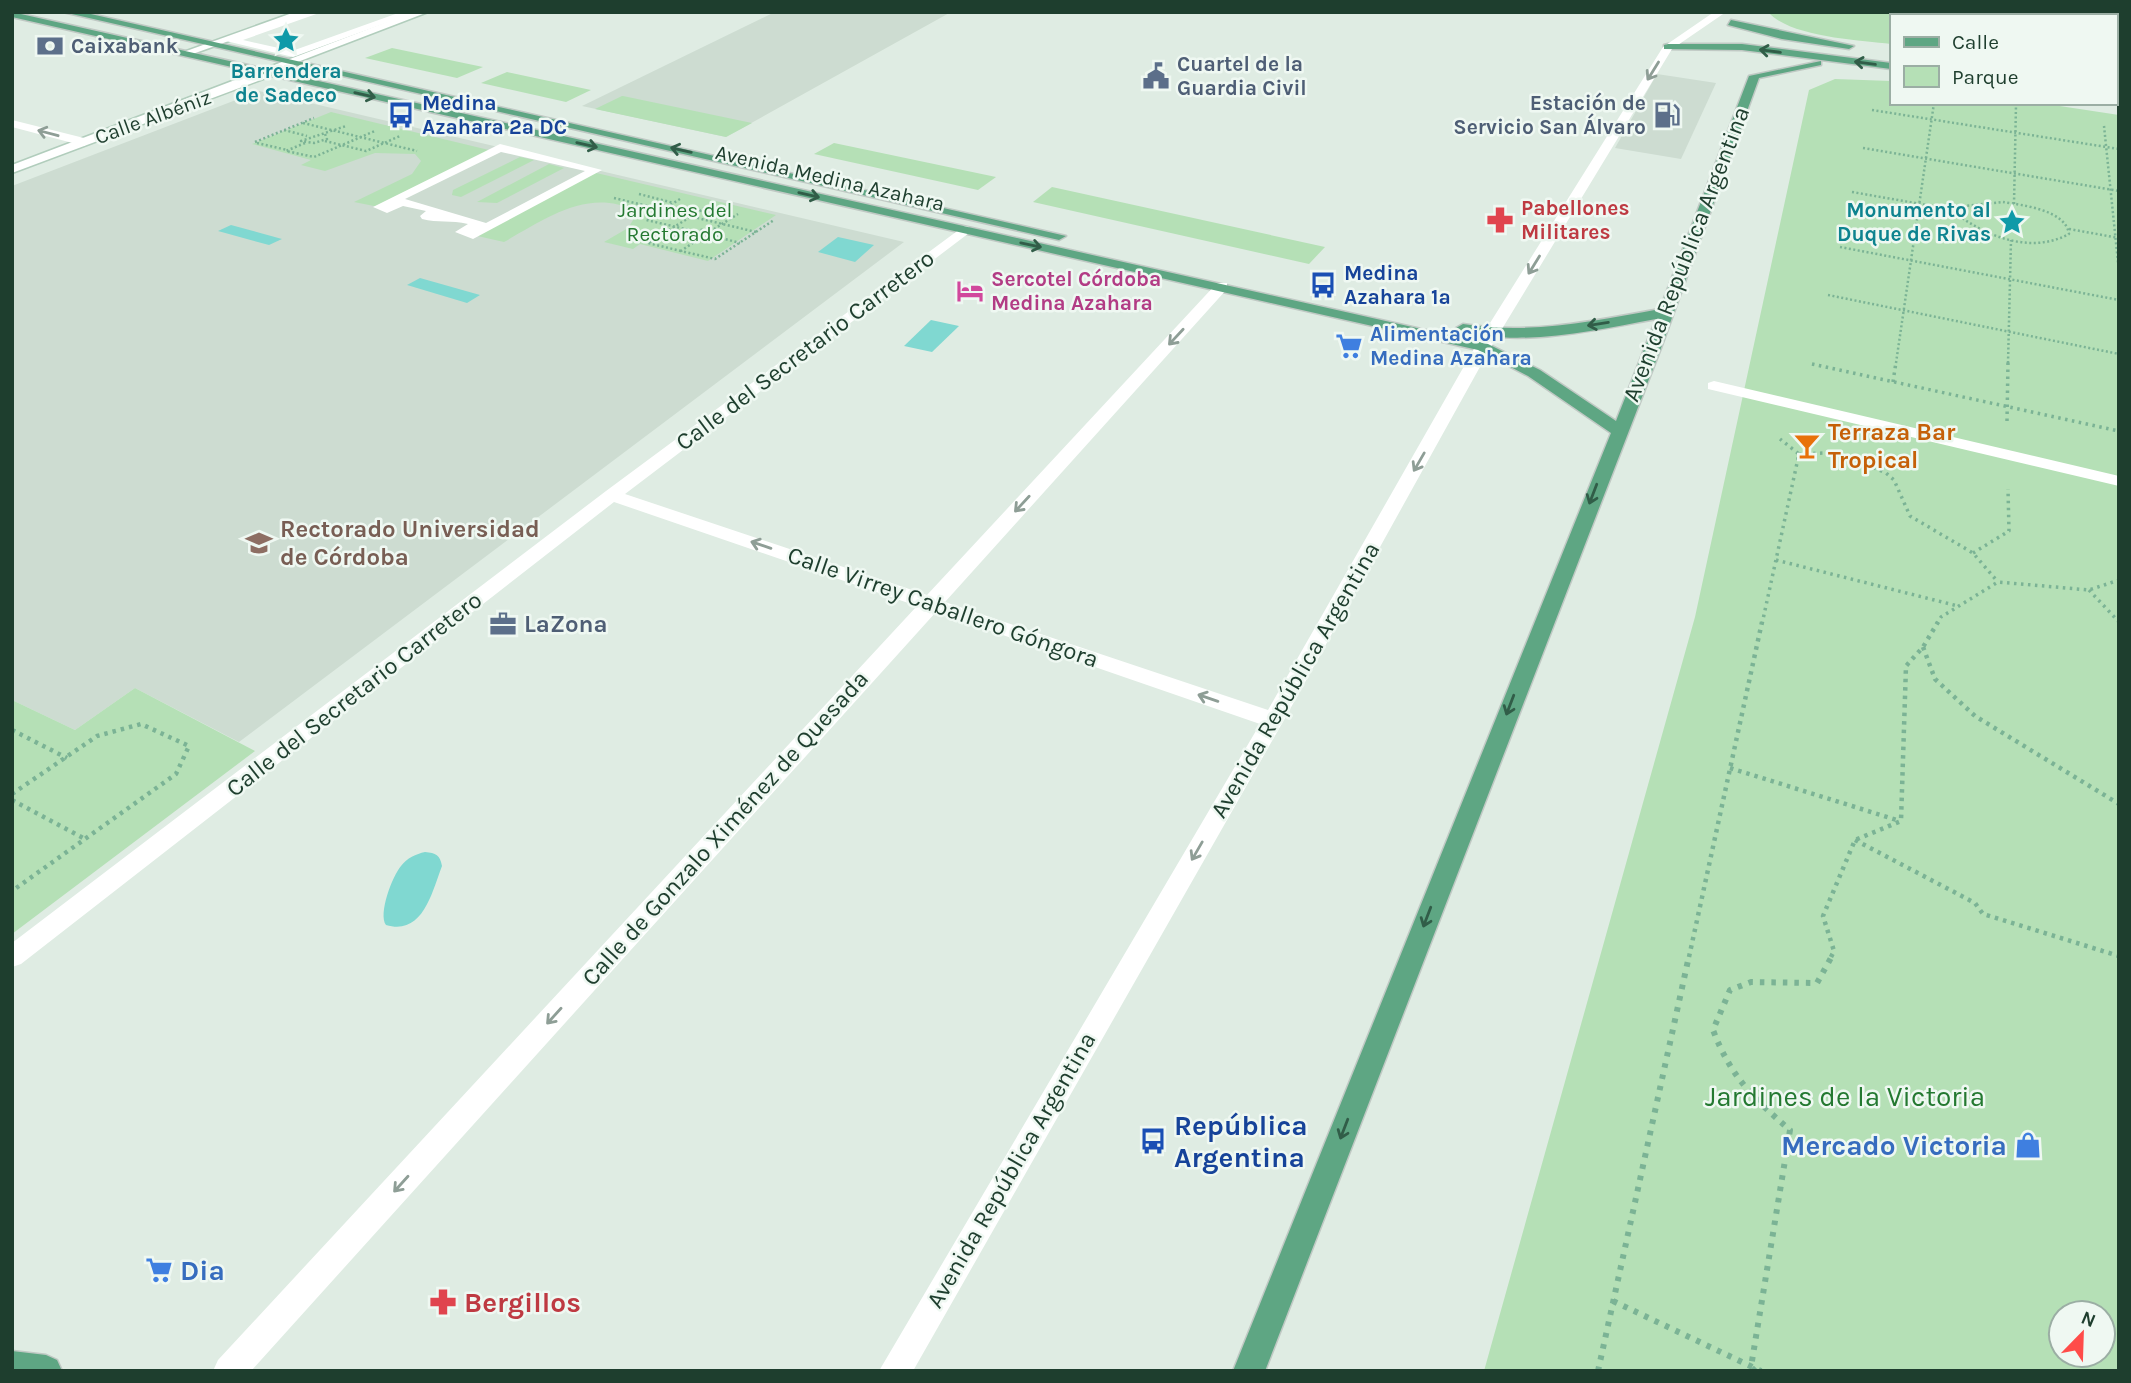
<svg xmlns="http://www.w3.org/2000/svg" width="2131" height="1383" font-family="Karla,sans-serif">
<rect width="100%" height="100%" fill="#dfece3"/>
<g fill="#cddcd1">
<path d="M775 12H951L726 137 582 106Z"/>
<path d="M1657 74 1716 83 1681 159 1615 148Z"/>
<path d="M259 91 904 242 239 742 135 688 75 730 12 700V186Z"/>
</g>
<g fill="#b5e0b6" fill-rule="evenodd">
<path d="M1768 12H2119V74H2115V16H1891V44C1858 40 1790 37 1768 12Z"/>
<path d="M392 48 483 67 457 78 365 58Z"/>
<path d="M507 72 591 90 566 102 481 83Z"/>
<path d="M1835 79 1891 81V103H2040L2119 115V1371H1484L1695 617 1809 90ZM2061 1313H2103V1355H2061Z"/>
<path d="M622 96H623L752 123 726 137 595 109Z"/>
<path d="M331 112 493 151 379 207 354 202 412 174 421 161 415 154 375 153 325 171 301 165 311 160 252 144Z"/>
<path d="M834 143 996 177 978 190 814 154Z"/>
<path d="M520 157 534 160 461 197 452 195 453 190Z"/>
<path d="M549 164 564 168 497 203 477 202Z"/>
<path d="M592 172 776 215 708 261 640 244 633 249 604 242 628 228 635 217V211C588 187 544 220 504 242L473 235Z"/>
<path d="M1052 187 1325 247 1309 264 1033 202Z"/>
<path d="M135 688 255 751 12 934V700L75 730Z"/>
</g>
<g fill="#80d8d1">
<path d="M231 225 282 239 269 245 218 231Z"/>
<path d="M838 237 874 245 855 262 818 252Z"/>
<path d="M420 278 480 295 467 303 407 285Z"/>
<path d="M931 320 959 326 932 352 904 346Z"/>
<path d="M425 852C436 853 440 855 442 866 432 892 423 936 386 925 378 914 392 877 401 866 407 858 416 854 425 852Z"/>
</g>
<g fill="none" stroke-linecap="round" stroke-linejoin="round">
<g stroke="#b1cdbc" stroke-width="3">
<g id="secondary">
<path d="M295 12H310L187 56 178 54Z"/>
<path d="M413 12H428L295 63 274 75 12 173V165Z"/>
</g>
</g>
<g stroke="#c0c9c4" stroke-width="3">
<g id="primary">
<path d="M12 12 1488 344 1540 370 1616 421 1656 319C1591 331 1523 347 1458 331L1456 328 1463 324C1530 335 1594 321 1660 309L1749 76 1821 61V65L1759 78 1661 348 1265 1371H1233L1611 433 1528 376 1478 350 12 17Z"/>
<path d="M63 12H82L1066 236 1059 240Z"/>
<path d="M1731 20 1854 46 1849 49 1782 39 1728 25Z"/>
<path d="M1668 44H1742L1891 63V69L1742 50 1664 49V45Z"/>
<rect x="2115" y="96" width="4" height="6"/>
<path d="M12 1351 46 1355 57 1360 62 1371H12Z"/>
</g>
</g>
<g stroke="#7bb395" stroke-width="2.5" stroke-dasharray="2 2.5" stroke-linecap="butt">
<path d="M1953 12 1994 16"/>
<path d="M2009 16 2033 12"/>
<path d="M2115 33 2119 34"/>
<path d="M2115 40 2119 39"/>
<path d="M1872 110 2119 149"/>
<path d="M303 123 417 151"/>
<path d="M2104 126 2119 272"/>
<path d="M284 130 307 136"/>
<path d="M325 134 327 139 314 143 301 141 346 126"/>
<path d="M325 141 366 151 400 136"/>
<path d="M255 142 314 118"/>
<path d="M257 143 287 150"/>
<path d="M305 143 286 151 314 157 375 131"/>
<path d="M1863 148 2119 191"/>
<path d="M1852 192 1961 211"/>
<path d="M639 194 674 203"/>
<path d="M614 198 756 232"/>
<path d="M680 199 646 220 694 231"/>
<path d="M2003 202C2022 205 2066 210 2069 234 2034 253 1993 239 1962 218L1964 206Z"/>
<path d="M2014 204 2016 105"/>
<path d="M714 229 719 235C710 241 700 243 691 236L699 230Z"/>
<path d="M714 229 738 214"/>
<path d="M2069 229 2119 238"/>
<path d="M717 237 740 243"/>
<path d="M697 240 681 251 715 259 774 220"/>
<path d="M1840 247 2119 300"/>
<path d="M681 251 648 243 708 206"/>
<path d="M1828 295 2119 354"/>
<path d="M1896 363 1934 103"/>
<path d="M2008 363 2011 240"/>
</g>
<g stroke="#7bb395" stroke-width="3.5" stroke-dasharray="2.5 4.5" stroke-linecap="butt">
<path d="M1812 364 2119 431"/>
<path d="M1893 382 1896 362"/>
<path d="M2007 421 2008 362"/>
<path d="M1799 454 1825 453 1851 458 1886 473 1894 480 1910 516 1973 553 1998 582"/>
<path d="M1973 553 2009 531 2008 489"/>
<path d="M1776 560 1958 606"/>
<path d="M2089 590 2119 622"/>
<path d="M1762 624 1799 454 1780 439"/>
<path d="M1937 624 1941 617 1998 582 2089 590 2119 580"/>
</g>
<g stroke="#7bb395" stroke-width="4.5" stroke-dasharray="3.5 5" stroke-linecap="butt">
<path d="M1923 647 1935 679 1975 716 2119 804"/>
<path d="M12 730 67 758"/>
<path d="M1730 768 1900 821"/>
<path d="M12 794 97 736 141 724 189 746 176 774 12 891"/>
<path d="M12 800 87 840"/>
<path d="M1855 840 1975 903 1983 914 2119 956"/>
<path d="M1689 957 1762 622"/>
<path d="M1831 957 1834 951 1823 916 1855 840 1901 821 1906 666 1923 647 1938 622"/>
</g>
<g stroke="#7bb395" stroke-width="6" stroke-dasharray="4.5 7" stroke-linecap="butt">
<path d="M1613 1301 1761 1371"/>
<path d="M1598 1371 1689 956"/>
<path d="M1755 1371 1751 1367 1790 1130C1753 1098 1731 1077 1713 1030L1730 990 1751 982 1817 983 1832 956"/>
</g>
<g fill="#fff" fill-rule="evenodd">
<path d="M307 12H322L243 40 292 51 401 12H416L293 57 226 41Z"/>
<path d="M1714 12H1726L1672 49 1491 347 1284 720 913 1371H879L1260 724 936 612 251 1371H213L218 1360 917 606 614 502 21 964 12 967V943L606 491 964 226 969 227V233L625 494 927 595 1217 283H1227V289L945 602 1268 710 1475 347 1663 47Z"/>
<path d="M12 120 88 139 90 142 84 146 12 127Z"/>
<path d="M500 144 602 170 473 239 455 232 468 224C451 220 438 223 422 219L420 216 426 211 403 206 387 213 373 207ZM501 152 585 171 486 223 405 199Z"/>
<path d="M1714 381 2119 476V486L1708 389V383Z"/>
</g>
<use href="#secondary" fill="#fff" fill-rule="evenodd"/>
<use href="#primary" fill="#5ea683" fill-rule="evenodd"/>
</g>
<defs><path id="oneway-shaft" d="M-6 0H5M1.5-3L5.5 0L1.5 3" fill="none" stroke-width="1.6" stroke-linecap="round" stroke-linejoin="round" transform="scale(1.75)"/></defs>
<g stroke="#315d48">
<use href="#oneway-shaft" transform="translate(1770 51) rotate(-173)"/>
<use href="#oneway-shaft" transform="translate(1865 63) rotate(-172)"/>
<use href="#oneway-shaft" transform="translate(365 95) rotate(13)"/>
<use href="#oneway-shaft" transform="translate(587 145) rotate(13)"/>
<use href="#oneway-shaft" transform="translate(681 150) rotate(-167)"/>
<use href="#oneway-shaft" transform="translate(809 195) rotate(13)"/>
<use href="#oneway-shaft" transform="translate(1031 245) rotate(12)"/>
<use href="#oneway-shaft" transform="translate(1598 324) rotate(171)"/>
<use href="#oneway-shaft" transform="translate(1593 494) rotate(111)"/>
<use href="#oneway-shaft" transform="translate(1510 705) rotate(111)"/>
<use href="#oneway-shaft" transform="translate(1427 917) rotate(111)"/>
<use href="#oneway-shaft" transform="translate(1344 1129) rotate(111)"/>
</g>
<g stroke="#8e9e96">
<use href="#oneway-shaft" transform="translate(1653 71) rotate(122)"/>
<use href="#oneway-shaft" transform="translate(48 133) rotate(-165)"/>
<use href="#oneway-shaft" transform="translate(1534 265) rotate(122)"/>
<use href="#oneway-shaft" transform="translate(1176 337) rotate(133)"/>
<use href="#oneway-shaft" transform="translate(1419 462) rotate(120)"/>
<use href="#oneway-shaft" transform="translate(1022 504) rotate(133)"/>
<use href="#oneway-shaft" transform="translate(761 545) rotate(-161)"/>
<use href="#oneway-shaft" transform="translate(1208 698) rotate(-161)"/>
<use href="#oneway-shaft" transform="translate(1197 851) rotate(120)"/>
<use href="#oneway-shaft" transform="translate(554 1016) rotate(132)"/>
<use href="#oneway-shaft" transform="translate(401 1184) rotate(132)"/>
</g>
<defs>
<g id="sight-bare" transform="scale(2.1)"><path d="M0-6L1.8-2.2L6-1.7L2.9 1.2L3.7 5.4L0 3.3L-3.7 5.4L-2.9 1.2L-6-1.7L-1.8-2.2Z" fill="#0f9aa8" stroke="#eff8f2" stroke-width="2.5" paint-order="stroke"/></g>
<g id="bank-bare" transform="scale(2.1)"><path d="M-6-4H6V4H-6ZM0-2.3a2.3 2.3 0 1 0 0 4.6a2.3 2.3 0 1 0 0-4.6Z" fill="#5c6f8a" stroke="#eff8f2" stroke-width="2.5" paint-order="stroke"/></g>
<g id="civic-bare" transform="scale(2.1)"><path d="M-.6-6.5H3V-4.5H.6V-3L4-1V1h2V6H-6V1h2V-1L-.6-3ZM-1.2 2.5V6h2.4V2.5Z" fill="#5c6f8a" stroke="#eff8f2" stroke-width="2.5" paint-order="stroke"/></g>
<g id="bus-bare" transform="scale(2.1)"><path d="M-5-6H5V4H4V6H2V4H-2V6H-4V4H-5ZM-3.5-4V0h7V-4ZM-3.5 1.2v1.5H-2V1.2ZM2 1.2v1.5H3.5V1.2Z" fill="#1a4fb4" stroke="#eff8f2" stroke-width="2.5" paint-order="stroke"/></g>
<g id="fuel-bare" transform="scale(2.1)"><path d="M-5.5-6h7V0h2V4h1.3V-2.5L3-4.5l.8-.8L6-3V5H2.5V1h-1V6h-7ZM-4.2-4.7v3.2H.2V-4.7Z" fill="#5c6f8a" stroke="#eff8f2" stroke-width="2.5" paint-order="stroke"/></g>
<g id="pharmacy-bare" transform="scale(2.1)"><path d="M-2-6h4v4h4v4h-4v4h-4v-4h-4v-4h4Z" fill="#e0444e" stroke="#eff8f2" stroke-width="2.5" paint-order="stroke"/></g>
<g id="hotel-bare" transform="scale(2.1)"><path d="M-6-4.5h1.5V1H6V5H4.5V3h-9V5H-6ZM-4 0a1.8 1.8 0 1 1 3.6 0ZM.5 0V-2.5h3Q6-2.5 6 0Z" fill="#d1479c" stroke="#eff8f2" stroke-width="2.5" paint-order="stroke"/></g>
<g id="supermarket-bare" transform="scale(2.1)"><path d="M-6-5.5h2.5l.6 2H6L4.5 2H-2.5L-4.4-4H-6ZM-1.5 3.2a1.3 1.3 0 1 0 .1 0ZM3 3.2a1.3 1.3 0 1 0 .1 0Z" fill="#3f7fe0" stroke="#eff8f2" stroke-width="2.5" paint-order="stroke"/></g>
<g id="bar-bare" transform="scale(2.1)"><path d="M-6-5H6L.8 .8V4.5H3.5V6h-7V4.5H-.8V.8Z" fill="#e8710a" stroke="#eff8f2" stroke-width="2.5" paint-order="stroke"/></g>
<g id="university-bare" transform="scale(2.1)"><path d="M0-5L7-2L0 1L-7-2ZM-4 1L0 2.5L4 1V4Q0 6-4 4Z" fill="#8d6e63" stroke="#eff8f2" stroke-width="2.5" paint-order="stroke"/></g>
<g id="office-bare" transform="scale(2.1)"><path d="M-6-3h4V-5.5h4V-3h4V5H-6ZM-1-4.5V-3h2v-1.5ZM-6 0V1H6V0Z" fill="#5c6f8a" stroke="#eff8f2" stroke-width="2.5" paint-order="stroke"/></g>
<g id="shop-bare" transform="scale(2.1)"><path d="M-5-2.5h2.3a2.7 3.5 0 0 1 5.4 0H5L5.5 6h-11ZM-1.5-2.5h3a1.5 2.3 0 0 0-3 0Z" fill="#3f7fe0" stroke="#eff8f2" stroke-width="2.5" paint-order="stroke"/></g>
</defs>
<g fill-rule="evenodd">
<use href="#sight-bare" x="286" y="40"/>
<use href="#bank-bare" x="50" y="46"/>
<use href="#civic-bare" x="1156" y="76"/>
<use href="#bus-bare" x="401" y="115"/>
<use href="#fuel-bare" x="1667" y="115"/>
<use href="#pharmacy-bare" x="1500" y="220"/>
<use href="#sight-bare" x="2012" y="222"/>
<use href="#bus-bare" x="1323" y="285"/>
<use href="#hotel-bare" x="970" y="291"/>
<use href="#supermarket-bare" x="1349" y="346"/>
<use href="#bar-bare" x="1807" y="446"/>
<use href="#university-bare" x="259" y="543"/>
<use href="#office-bare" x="503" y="624"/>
<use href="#bus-bare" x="1153" y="1141"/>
<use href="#shop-bare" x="2028" y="1145"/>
<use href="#supermarket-bare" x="159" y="1270"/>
<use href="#pharmacy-bare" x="443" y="1302"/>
</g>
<g text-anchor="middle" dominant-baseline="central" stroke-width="5" stroke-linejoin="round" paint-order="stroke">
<g font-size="21" font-weight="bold" fill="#4e5e75" stroke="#eff8f2" text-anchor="start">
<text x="71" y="46">Caixabank</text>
<text x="1177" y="64">Cuartel de la<tspan x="1177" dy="24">Guardia Civil</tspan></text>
<text x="1646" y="103" text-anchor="end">Estación de<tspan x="1646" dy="24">Servicio San Álvaro</tspan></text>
</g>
<g font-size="21" font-weight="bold" fill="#0d838f" stroke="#eff8f2">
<text x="286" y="71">Barrendera<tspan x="286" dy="24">de Sadeco</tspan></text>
<text x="1991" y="210" text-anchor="end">Monumento al<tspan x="1991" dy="24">Duque de Rivas</tspan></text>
</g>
<g font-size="21" font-weight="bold" fill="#164399" stroke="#eff8f2" text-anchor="start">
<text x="422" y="103">Medina<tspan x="422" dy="24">Azahara 2ª DC</tspan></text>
<text x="1344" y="273">Medina<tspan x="1344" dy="24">Azahara 1ª</tspan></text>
</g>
<g font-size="21" fill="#1e3e2e" stroke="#eff8f2">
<text transform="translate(153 117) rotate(-20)">Calle Albéniz</text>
<text transform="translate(830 178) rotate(13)">Avenida Medina Azahara</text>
</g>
<g font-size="21" font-weight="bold" fill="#be3a42" stroke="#eff8f2" text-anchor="start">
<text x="1521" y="208">Pabellones<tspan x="1521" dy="24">Militares</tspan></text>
</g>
<g font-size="21" fill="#247931" stroke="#eff8f2">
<text x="675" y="210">Jardines del<tspan x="675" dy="24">Rectorado</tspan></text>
</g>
<g font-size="21" font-weight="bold" fill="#b23c85" stroke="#eff8f2" text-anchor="start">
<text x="991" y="279">Sercotel Córdoba<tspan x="991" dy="24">Medina Azahara</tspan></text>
</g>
<g font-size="21" font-weight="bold" fill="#366cbe" stroke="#eff8f2" text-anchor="start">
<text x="1370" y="334">Alimentación<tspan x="1370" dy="24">Medina Azahara</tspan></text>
</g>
<g font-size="24" fill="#1e3e2e" stroke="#eff8f2">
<text transform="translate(1686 254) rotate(-69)">Avenida República Argentina</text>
<text transform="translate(805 350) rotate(-37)">Calle del Secretario Carretero</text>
<text transform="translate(943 607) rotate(19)">Calle Virrey Caballero Góngora</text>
<text transform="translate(1295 680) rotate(-60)">Avenida República Argentina</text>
<text transform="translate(354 694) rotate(-38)">Calle del Secretario Carretero</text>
<text transform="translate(725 828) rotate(-48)">Calle de Gonzalo Ximénez de Quesada</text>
<text transform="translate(1011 1170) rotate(-60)">Avenida República Argentina</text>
</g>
<g font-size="24" font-weight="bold" fill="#c56008" stroke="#eff8f2" text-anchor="start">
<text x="1828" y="432">Terraza Bar<tspan x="1828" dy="28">Tropical</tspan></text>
</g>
<g font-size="24" font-weight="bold" fill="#785e54" stroke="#eff8f2" text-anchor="start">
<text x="280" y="529">Rectorado Universidad<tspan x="280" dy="28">de Córdoba</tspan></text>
</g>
<g font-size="24" font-weight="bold" fill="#4e5e75" stroke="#eff8f2" text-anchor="start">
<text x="524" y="624">LaZona</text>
</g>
<g font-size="28" fill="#247931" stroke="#eff8f2">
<text x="1845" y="1096">Jardines de la Victoria</text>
</g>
<g font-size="28" font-weight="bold" fill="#164399" stroke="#eff8f2" text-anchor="start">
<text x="1174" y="1125">República<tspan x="1174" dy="32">Argentina</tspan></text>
</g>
<g font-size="28" font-weight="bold" fill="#366cbe" stroke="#eff8f2" text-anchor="end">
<text x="2007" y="1145">Mercado Victoria</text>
<text x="180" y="1270" text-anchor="start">Dia</text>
</g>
<g font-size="28" font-weight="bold" fill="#be3a42" stroke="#eff8f2" text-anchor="start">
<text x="464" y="1302">Bergillos</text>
</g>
</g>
<rect width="2131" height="1383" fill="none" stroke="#1e3e2e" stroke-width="28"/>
<rect x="1890" y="14" width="228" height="91" fill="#eff8f2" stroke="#9baea4" stroke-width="2"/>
<rect x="1904" y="37" width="35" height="10" fill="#5ea683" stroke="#9baea4" stroke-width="2"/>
<text x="1952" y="49" font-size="21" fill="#1e3e2e">Calle</text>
<rect x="1904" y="66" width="35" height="21" fill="#b5e0b6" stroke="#9baea4" stroke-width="2"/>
<text x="1952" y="84" font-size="21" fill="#1e3e2e">Parque</text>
<g transform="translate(2082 1334) rotate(23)"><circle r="33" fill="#eff8f2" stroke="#9baea4" stroke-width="2"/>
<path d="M0-5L12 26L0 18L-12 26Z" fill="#ff4c49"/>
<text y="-10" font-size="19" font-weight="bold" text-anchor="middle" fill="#1e3e2e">N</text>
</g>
</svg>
